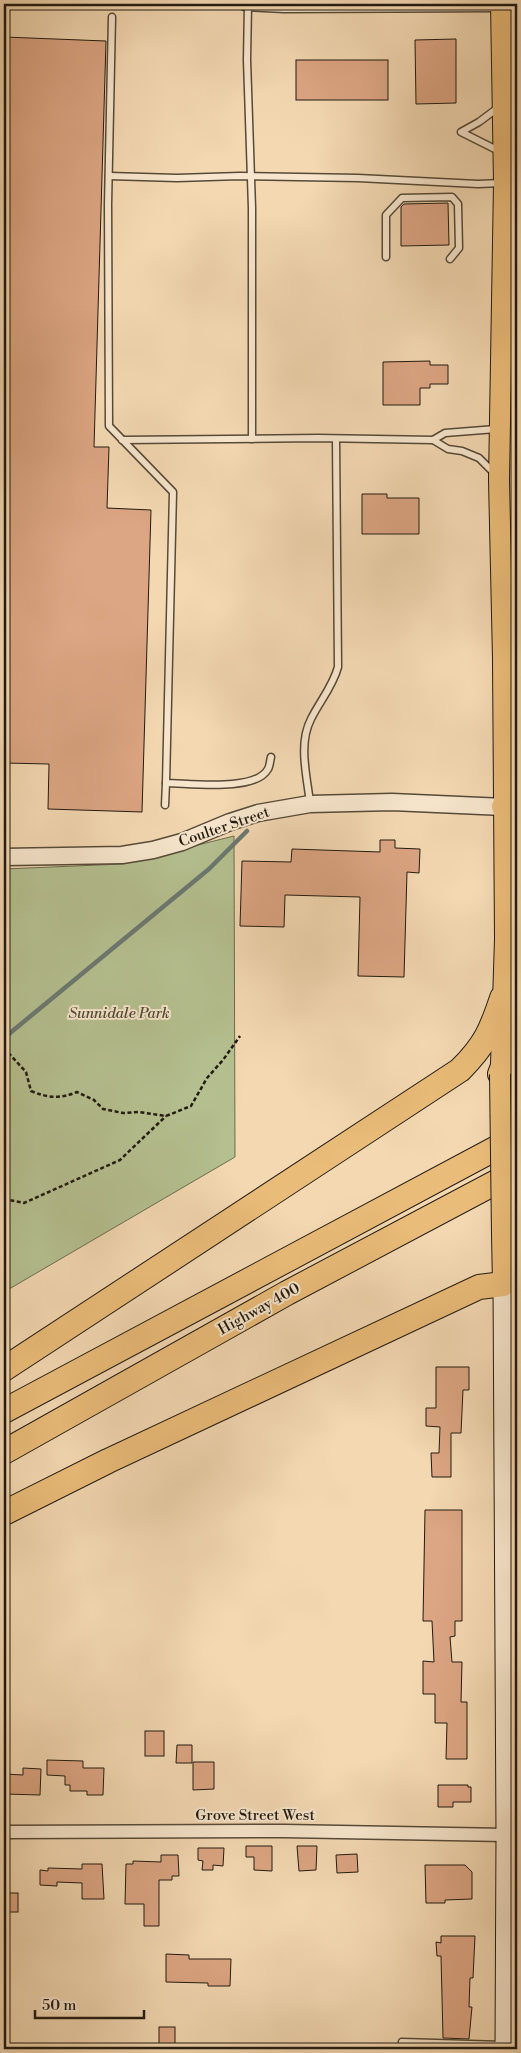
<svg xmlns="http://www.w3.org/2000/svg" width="521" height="2053" font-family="'Libre Bodoni',serif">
<rect width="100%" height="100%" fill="#f3d8b2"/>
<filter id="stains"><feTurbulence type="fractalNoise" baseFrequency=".004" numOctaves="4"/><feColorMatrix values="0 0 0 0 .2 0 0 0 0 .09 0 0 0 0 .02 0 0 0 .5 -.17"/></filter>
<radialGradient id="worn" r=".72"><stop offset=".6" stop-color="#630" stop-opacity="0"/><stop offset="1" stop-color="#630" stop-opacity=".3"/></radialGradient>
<path fill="#b5c090" stroke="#6b6d50" d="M234 836 235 1157 4 1292V869L122 864Z"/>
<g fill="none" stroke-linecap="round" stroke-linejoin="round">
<path stroke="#6b7972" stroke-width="4.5" d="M4 1038 209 869 247 831"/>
</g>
<g fill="#dca583" stroke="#211a10">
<path d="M4 37 106 41 94 447H109L107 508 151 510 142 812 48 809 49 764 4 763Z"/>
<path d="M456 39V103L416 104 415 40Z"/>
<rect x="296" y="60" width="92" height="40"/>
<path d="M448 203 449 245 401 246V207L404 204Z"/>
<path d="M430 361V365H448V384H430V388H420V405H383V362Z"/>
<path d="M362 494H387V498H419V534H362Z"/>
<path d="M380 840H395V848L420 849 419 873 407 872 404 977 358 976 360 897 285 895 284 927 240 926 242 861 291 862 292 849 380 852Z"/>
<path d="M436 1367H469V1390H463L461 1433H451V1477H432L431 1453H439L440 1427 426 1426V1408H436Z"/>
<path d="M425 1510H462V1621H455V1636L450 1637 452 1662H462L461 1702H467V1759H446L447 1723H435V1694H423V1661L434 1662 432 1621H423Z"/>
<rect x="145" y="1731" width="19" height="25"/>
<path d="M177 1745H192V1763H176Z"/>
<path d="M47 1760 83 1761V1768H104L103 1795H87V1791H70V1785H65V1776L47 1775Z"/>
<path d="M193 1762H214V1789L193 1790Z"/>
<path d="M23 1768 41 1769 40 1795 4 1794V1774L23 1775Z"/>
<path d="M438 1785H468V1787H471V1802H453V1807H438Z"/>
<path d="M246 1846H272V1871L254 1870V1857H246Z"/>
<path d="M297 1846H317L316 1870 299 1871Z"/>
<path d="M198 1848H224L223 1866 213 1865V1870H202L203 1861 198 1860Z"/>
<path d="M357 1854 358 1872 337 1873 336 1855Z"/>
<path d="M161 1855H178L179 1876H172V1880H159V1926H144V1904H125L126 1864H133V1861L161 1862Z"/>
<path d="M82 1864H102L104 1899H82V1883L57 1882V1886L40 1885V1870L48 1871V1868L82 1869Z"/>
<path d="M425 1865H465L472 1872V1899L445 1900V1903H426Z"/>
<rect x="7" y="1893" width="11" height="19"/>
<path d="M441 1936H475L473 1978H470L469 2007H472L469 2039 443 2038 441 1956H437L436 1942 441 1943Z"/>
<path d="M166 1954 189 1955V1959H231L230 1986H208V1983L166 1982Z"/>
<rect x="159" y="2027" width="16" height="20"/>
</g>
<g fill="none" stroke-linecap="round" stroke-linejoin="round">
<g stroke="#564a38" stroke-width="9">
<g id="service">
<path d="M248 4 247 60 252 208V439"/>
<path d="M112 17 108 204 109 426 173 492 166 783C189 783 256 792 268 769 270 766 270 760 271 757"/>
<path d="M499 107 479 122 461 132 501 152"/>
<path d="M109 176 177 178 240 176 358 178 478 184 502 183"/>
<path d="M386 257V215L402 198 452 197 458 204 459 248 450 259"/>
<path d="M122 440 318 438 433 440 445 433 496 429"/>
<path d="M433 440 448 449 462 451 479 458 494 473"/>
<path d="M310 803C307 776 298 744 311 719 320 701 333 686 338 667L336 439"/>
<path d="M165 805 166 783"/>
<path d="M403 2049 402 2042 503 2045"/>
</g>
</g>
<g stroke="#564a38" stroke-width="15">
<g id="minor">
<path d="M245 4 284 6 501 5"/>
<path d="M502 1235 517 1249"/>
<path d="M4 1832 284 1831 506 1835"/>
</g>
</g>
<g stroke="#564a38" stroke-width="19">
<path id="tertiary" d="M4 857 122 855 153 850 182 842 230 822 258 813 310 804 392 802 504 807"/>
</g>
<g stroke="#211a10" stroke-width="21">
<path id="secondary" d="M503 1284 506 1835 505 2049"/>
</g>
<g stroke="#211a10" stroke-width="22">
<g id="primary">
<path d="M501 1064 505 939 503 659 499 480 504 183 501 4"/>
<path d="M502 1235 503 1284"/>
</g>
</g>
<g stroke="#211a10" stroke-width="26">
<g id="motorway">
<path d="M504 807 517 808"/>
<path d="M500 1074 517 1030"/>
<path d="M4 1369 460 1070C485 1045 491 1031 502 998"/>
<path d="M4 1411 517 1137"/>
<path d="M4 1452 287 1293 517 1171"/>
<path d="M4 1513 108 1461 479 1287 503 1284"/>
</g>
</g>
<g stroke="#211a10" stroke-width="2.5" stroke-dasharray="4 2.5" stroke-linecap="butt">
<path d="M4 1048 26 1072 31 1091C48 1098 60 1099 77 1092L94 1100 103 1109 123 1113 139 1112 166 1116 191 1106 207 1078 223 1060 240 1036"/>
<path d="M4 1199 24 1203 120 1160 166 1116"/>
</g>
<use href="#service" stroke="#f7e6cd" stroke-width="6"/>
<use href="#minor" stroke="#f7e6cd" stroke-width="12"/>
<use href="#tertiary" stroke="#f7e6cd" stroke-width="16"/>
<use href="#secondary" stroke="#f7e6cd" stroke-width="19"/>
<use href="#primary" stroke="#eabc79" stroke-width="20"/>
<use href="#motorway" stroke="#eabc79" stroke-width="24"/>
<g stroke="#211a10" stroke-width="22" stroke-linecap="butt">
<path id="primary-bridge" d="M500 1074 502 1235"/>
</g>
<use href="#primary-bridge" stroke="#eabc79" stroke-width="20"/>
</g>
<g text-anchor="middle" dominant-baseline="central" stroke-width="4" stroke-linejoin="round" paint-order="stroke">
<g font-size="15" fill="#211a10" stroke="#f7e6cd">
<text transform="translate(224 827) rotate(-19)">Coulter Street</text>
<text transform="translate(259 1309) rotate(-29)">Highway 400</text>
<text x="255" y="1815">Grove Street West</text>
</g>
<g font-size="15" font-style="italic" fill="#4d4c36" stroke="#f7e6cd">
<text x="119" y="1013">Sunnidale Park</text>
</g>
</g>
<rect width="521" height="2053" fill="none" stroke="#f3d8b2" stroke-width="20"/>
<rect x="5" y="5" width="511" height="2043" fill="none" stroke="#211a10" stroke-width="2.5"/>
<rect x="10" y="10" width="501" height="2033" fill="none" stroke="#211a10"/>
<path d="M35 2010v8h109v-8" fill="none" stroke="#211a10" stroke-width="2.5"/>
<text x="42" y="2010" font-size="15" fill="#211a10" stroke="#f7e6cd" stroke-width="4" paint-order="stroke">50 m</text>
<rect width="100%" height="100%" filter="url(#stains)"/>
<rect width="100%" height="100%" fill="url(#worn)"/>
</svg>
